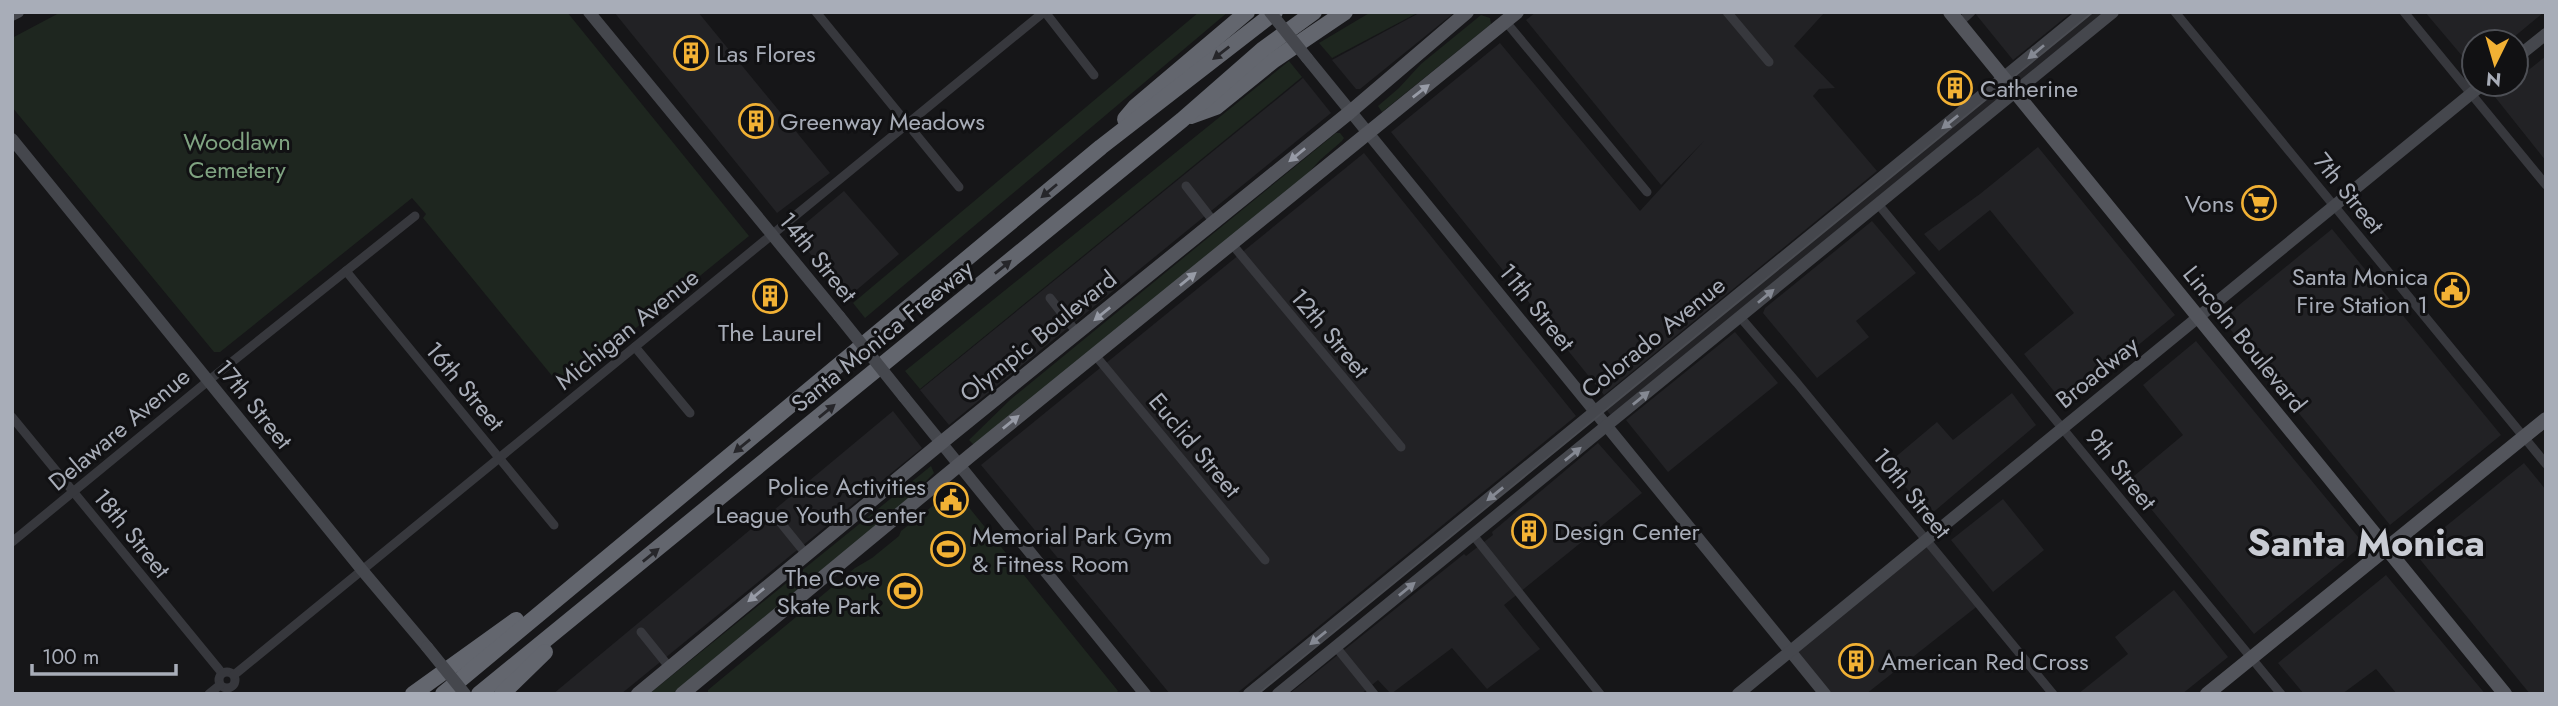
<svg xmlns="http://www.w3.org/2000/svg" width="2558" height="706" font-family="Jost,sans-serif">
<rect width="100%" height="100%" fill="#161618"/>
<g fill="#222225">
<path d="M614 12H698L830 173 777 213Z"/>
<path d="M1421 12H1455L1360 89H1356L1332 60Z"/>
<path d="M1536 12H1825L1794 46 1835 88 1819 89 1813 96 1877 171 1604 395 1391 132 1500 43 1640 211 1704 141 1661 185 1526 20Z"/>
<path d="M1974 12H2072L2013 60Z"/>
<path d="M2090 12H2107L1612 417 1605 408Z"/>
<path d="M2425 12H2544L2508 42H2474V70Z"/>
<path d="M2546 56V161L2495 97 2511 84H2516V80Z"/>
<path d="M1303 78 1331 113 949 425 920 390Z"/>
<path d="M2038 147 2175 315 2065 405 2024 354 2074 313 1990 210 1939 251 1924 234 1980 194Z"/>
<path d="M1364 153 1576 416 1236 694H1170L981 465Z"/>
<path d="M844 191 899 254 846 299 794 233Z"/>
<path d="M1872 221 1916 273 1856 321 1869 337 1817 378 1763 313 1765 308Z"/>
<path d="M2332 229 2501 435 2390 525 2222 319Z"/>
<path d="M1735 332 1778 383 1668 472 1626 420Z"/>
<path d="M2196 341 2364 544 2254 634 2128 481 2183 435 2143 385Z"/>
<path d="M2012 393 2036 425 1930 515 1886 465 1937 422 1953 440Z"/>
<path d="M893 411 922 448 621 694H553Z"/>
<path d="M1598 443 1642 493 1504 605 1540 649 1487 689 1452 648 1391 694 1378 680 1361 694H1289L1464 554 1466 556 1493 535 1492 532Z"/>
<path d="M2524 463 2546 490V694H2530L2414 552Z"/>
<path d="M2003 499 2044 550 1993 592 1951 540Z"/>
<path d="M1925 540 1980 604 1866 694H1825L1790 652Z"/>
<path d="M2386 575 2482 690 2485 694H2397L2376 669 2342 694H2304L2278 663Z"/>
<path d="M2174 590 2228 657 2182 694H2078L2128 654 2115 637Z"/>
</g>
<g fill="#1e261f">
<path d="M61 12H567L749 236 562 388 423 218 426 214 412 198 220 352H214L12 107V38Z"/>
<path d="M1199 12H1228L865 318 853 303Z"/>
<path d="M1371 12H1419L1332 58 1319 43Z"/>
<path d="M1481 15 1490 18 1491 24 1382 112 1378 106 1399 88 1421 64Z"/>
<path d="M1289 61 1302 77 920 389 905 371Z"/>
<path d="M1336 133H1340L1344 138 1342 141 1320 160 1304 178 974 445 969 440 1011 399Z"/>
<path d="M931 466 934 473 899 509 672 694H649Z"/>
<path d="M954 489 1118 691 1115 694H708V690L855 568 872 558 899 536 901 531Z"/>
</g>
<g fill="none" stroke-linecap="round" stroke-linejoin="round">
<g stroke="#37383d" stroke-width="9">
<path d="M816 12 959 187"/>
<path d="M1045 12 1094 75"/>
<path d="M1727 12 1769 62"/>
<path d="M2175 12 2546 464"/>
<path d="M2404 12 2546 185"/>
<path d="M1506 22 1647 192"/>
<path d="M1959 23 1971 12"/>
<path d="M1186 186 1214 222"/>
<path d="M1878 204 2281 694"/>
<path d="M1231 243 1401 447"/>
<path d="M346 271 554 525"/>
<path d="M1050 298 1078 334"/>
<path d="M1740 317 1797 383 2053 694"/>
<path d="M635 347 690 413"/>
<path d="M1095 355 1265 560"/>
<path d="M12 417 222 673"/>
<path d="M776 517 806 554"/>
<path d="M1473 535 1600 694"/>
<path d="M12 542 208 381 415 216"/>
<path d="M641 632 670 668"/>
<path d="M1336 647 1374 694"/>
<circle cx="227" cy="680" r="8"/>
<path d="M234 675 1044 12"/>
<path d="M209 694 220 685"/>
</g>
<g stroke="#45474d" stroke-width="12">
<path d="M589 12 839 316"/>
<path d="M12 15 18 12"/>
<path d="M1307 58 1825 694"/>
<path d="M2516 58 2546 34"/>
<path d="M12 139 362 570 427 647"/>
<path d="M904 397 1145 694"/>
<path d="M1249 694 2084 12"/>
<path d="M1278 694 2113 12"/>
<path d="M1738 694 2483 84"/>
</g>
<g stroke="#53555c" stroke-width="14">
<path d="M1950 12 2505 694"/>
<path d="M638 694 941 443 1350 112 1467 12"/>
<path d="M682 694 971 455 1517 12"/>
<path d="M2207 694 2546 419"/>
</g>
<g stroke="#63666e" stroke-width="16">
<path d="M1191 116 1216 107 1274 60 1345 12"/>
<path d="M1125 119 1136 106 1247 12"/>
<path d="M413 694 516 620"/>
<path d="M443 694 1101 147 1275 12"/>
<path d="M479 694 1182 120 1262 50 1314 12"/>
<path d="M502 694 545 652"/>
</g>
<path stroke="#4a4c52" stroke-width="2" d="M1258 694 2093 12"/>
<g stroke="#45474d" stroke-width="12">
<path d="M1270 12 1307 58"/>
<path d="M839 316 904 397"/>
<path d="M427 647 465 694"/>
</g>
</g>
<defs><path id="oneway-solid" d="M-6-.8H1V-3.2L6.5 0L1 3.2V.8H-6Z" transform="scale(1.75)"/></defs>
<g fill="#858993">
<use href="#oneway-solid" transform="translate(2036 52) rotate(140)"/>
<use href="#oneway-solid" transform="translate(1950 122) rotate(141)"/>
<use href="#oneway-solid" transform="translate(1766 296) rotate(-40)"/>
<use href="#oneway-solid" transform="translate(1641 398) rotate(-39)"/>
<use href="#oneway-solid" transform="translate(1573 454) rotate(-39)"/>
<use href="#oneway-solid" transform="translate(1495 494) rotate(141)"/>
<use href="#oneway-solid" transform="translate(1407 589) rotate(-39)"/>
<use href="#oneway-solid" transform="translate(1318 638) rotate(141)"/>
</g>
<g fill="#26262a">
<use href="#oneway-solid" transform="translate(1221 53) rotate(142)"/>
<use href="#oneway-solid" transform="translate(1049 191) rotate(140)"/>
<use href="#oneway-solid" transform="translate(1003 267) rotate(-39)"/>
<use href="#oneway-solid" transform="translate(827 411) rotate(-39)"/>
<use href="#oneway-solid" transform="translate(742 446) rotate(141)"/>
<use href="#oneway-solid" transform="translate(651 555) rotate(-39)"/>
</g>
<g fill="#979ba6">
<use href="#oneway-solid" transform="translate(1421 91) rotate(-38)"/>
<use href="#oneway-solid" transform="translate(1297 155) rotate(141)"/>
<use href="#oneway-solid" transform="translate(1188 279) rotate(-39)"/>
<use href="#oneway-solid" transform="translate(1102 314) rotate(141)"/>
<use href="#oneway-solid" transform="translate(1011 422) rotate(-39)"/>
<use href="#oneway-solid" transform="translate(756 595) rotate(141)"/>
</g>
<defs>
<g id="building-ring" transform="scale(1.75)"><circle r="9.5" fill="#111113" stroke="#f2b134" stroke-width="1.5"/><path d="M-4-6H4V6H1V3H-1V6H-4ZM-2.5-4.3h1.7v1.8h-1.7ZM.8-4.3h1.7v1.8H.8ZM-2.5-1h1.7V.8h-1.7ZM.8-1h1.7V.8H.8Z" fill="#f2b134"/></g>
<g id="supermarket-ring" transform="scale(1.75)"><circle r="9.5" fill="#111113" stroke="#f2b134" stroke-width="1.5"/><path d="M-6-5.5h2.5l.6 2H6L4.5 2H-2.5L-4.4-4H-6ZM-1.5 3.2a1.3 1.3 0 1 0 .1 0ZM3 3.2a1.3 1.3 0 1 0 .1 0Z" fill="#f2b134"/></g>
<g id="civic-ring" transform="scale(1.75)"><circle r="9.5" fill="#111113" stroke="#f2b134" stroke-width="1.5"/><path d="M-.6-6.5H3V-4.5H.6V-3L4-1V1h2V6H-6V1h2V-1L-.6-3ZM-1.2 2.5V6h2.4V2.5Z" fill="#f2b134"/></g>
<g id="stadium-ring" transform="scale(1.75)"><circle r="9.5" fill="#111113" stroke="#f2b134" stroke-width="1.5"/><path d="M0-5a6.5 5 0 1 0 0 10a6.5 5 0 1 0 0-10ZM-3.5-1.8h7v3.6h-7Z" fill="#f2b134"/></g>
</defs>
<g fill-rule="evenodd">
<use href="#building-ring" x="691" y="53"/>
<use href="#building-ring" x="1955" y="88"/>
<use href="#building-ring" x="756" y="121"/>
<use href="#supermarket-ring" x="2259" y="203"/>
<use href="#civic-ring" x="2452" y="290"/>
<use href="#building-ring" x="770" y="296"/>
<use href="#civic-ring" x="951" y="500"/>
<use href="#building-ring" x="1529" y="531"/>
<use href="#stadium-ring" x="948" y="549"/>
<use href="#stadium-ring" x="905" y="591"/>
<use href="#building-ring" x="1856" y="661"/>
</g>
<g text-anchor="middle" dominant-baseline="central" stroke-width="6" stroke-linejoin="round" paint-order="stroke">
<g font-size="24" fill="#a8adb8" stroke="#111113" text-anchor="start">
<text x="716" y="53">Las Flores</text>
<text x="1980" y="88">Catherine</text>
<text x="780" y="121">Greenway Meadows</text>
<text x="2234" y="203" text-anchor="end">Vons</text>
<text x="2428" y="276" text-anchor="end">Santa Monica<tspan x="2428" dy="28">Fire Station 1</tspan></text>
<text x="770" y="332" text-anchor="middle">The Laurel</text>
<text x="926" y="486" text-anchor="end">Police Activities<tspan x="926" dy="28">League Youth Center</tspan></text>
<text x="1554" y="531">Design Center</text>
<text x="972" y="535">Memorial Park Gym<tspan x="972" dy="28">&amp; Fitness Room</tspan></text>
<text x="880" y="577" text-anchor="end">The Cove<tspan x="880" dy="28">Skate Park</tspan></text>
<text x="1881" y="661">American Red Cross</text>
</g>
<g font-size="24" fill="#7fa381" stroke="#111113">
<text x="237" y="141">Woodlawn<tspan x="237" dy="28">Cemetery</tspan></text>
</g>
<g font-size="24" fill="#a8adb8" stroke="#111113">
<text transform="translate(2349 193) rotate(51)">7th Street</text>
<text transform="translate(818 257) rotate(51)">14th Street</text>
<text transform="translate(1537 307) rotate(51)">11th Street</text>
<text transform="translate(627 329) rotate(-39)">Michigan Avenue</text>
<text transform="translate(1330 333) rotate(50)">12th Street</text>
<text transform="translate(882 336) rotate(-39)">Santa Monica Freeway</text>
<text transform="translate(1038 336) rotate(-39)">Olympic Boulevard</text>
<text transform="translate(1653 337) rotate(-39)">Colorado Avenue</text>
<text transform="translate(2245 339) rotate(51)">Lincoln Boulevard</text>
<text transform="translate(2097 372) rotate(-39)">Broadway</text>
<text transform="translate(465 386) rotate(50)">16th Street</text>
<text transform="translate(254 404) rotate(51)">17th Street</text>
<text transform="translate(119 429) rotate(-40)">Delaware Avenue</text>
<text transform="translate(1195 445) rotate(50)">Euclid Street</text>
<text transform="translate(2121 469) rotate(51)">9th Street</text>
<text transform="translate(1912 493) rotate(51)">10th Street</text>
<text transform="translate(132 533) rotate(51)">18th Street</text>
</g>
<g font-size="38" font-weight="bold" fill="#c9ccd4" stroke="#111113">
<text x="2366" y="542">Santa Monica</text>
</g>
</g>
<rect width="2558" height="706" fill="none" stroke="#a8adb8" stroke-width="28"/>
<g transform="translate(2495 63) rotate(185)"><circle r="33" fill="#111113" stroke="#4d4f55" stroke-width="2"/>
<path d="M0-5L12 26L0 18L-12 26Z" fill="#f2b134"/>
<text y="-10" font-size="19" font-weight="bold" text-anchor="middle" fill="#a8adb8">N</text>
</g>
<path d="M32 664v10h144v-10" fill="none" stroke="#a8adb8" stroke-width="3.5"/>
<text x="42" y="664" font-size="21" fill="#a8adb8" stroke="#111113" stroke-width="5" paint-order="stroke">100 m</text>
</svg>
